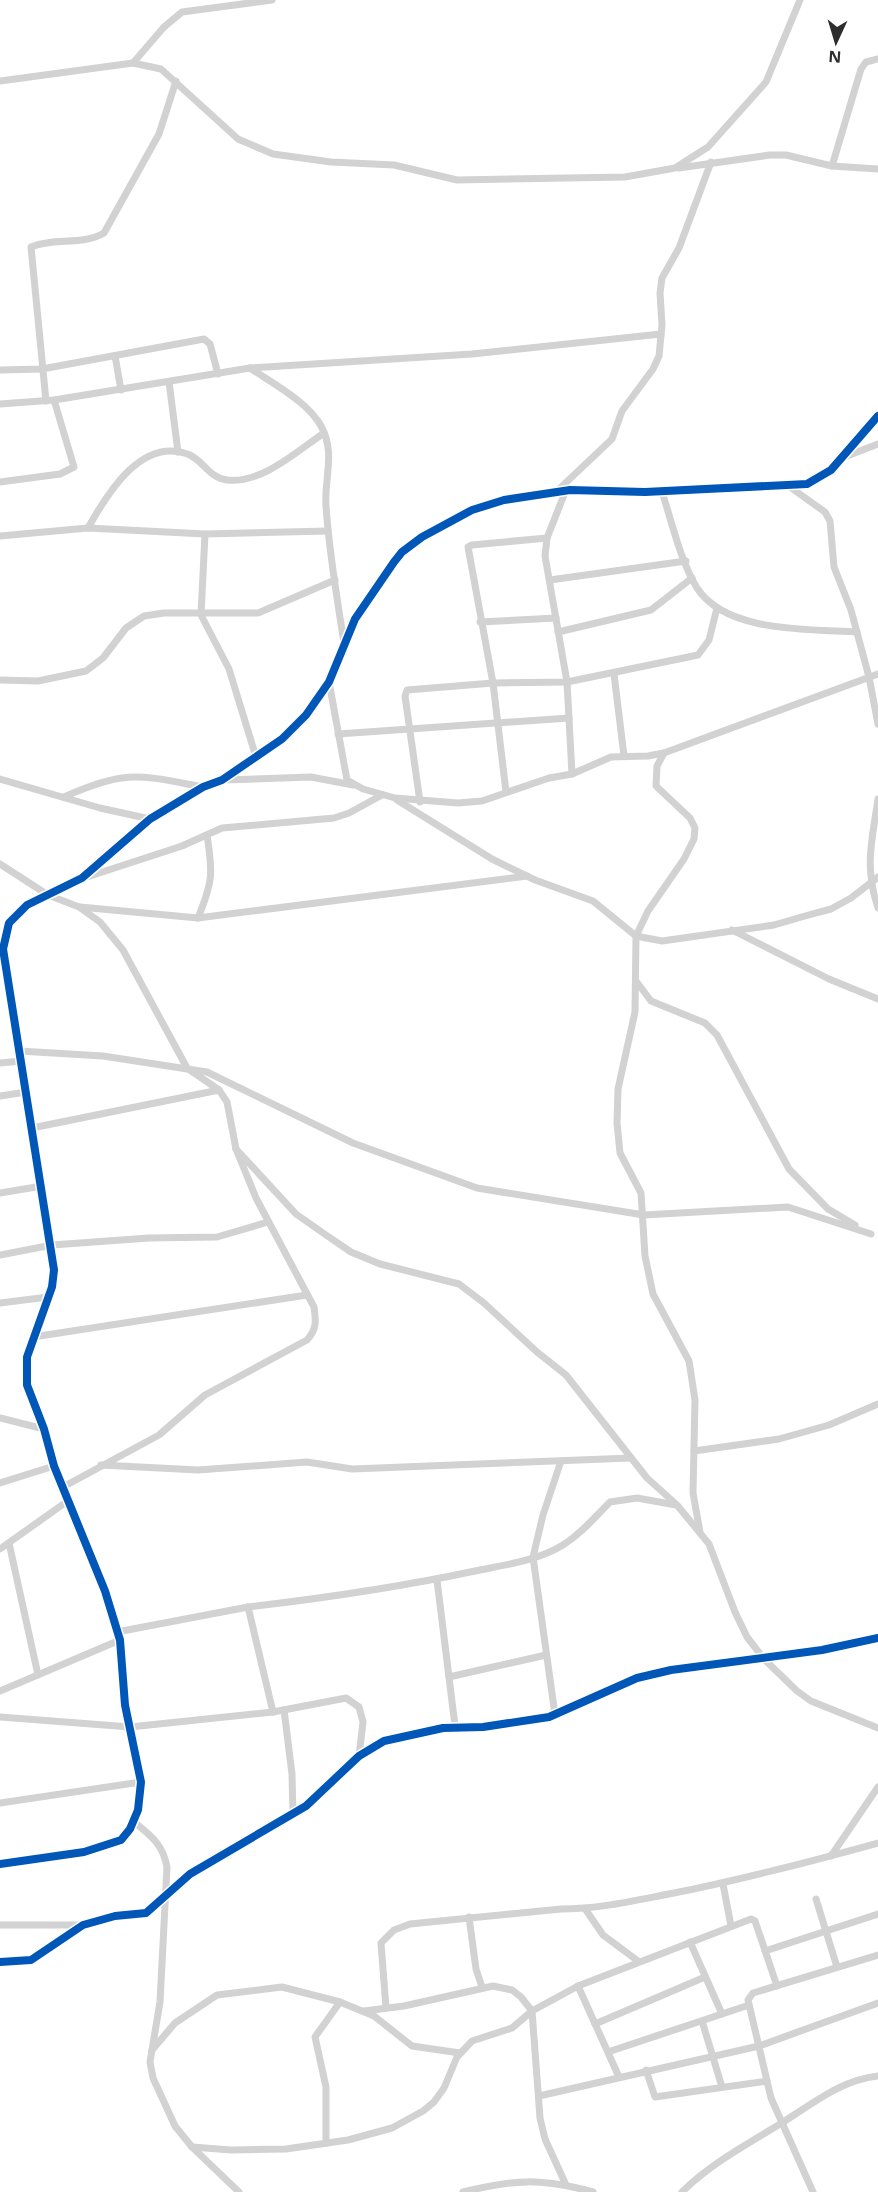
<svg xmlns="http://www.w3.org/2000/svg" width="878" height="2192" font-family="'Noto Sans',sans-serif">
<rect width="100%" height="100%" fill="#fff"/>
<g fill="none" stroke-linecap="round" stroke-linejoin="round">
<g stroke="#d2d2d2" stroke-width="7">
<path d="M133 63 164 27 182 12 272 0"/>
<path d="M0 81 133 63 161 69 238 139 273 154 331 162 394 165 457 180 625 177 675 168 708 147 766 82 800 0"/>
<path d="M832 166 861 69 866 62 878 59"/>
<path d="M679 168 770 155H786L832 166 878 169"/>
<path d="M115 356 121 390"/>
<path d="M250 368C272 383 308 402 321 426 336 453 324 478 326 506 329 552 337 598 344 643"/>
<path d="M0 370 42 369 204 339 210 344 218 374"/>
<path d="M169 382 178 452"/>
<path d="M46 401 31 247C54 237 82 246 104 233L159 134 176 81"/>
<path d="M0 404 54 400 250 368 472 354 661 334"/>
<path d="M847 456 878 444"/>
<path d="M0 482 60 474 74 467 54 400"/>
<path d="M790 487 825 512 830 521 834 567 851 610 869 677 878 724"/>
<path d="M566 490 547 538 545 556 567 682 572 774"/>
<path d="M556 492 612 439 622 411 653 369 659 356 662 325 660 293 662 278 679 248 711 162"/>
<path d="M662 492C672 522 680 560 697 588 726 633 810 629 857 632"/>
<path d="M88 528C107 494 142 435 190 455 204 462 210 478 227 480 262 484 297 451 324 433"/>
<path d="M205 534 201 615 229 669 256 757"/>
<path d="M0 536 88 528 205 534 328 531"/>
<path d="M550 580 686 561"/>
<path d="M480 622 556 618"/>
<path d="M558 632 651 610 692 578"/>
<path d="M614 674 624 756"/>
<path d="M0 680 38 681 86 671 103 658 126 628 144 616 164 613H258L335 580"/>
<path d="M329 682 347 780 363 789 395 798 458 803 482 801 549 778 572 774 611 757 648 756 664 753 878 674"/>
<path d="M338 734 569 718"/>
<path d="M664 753 657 766 656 786 690 818 695 828 694 839 684 859 648 911 636 936 635 1012 618 1089 617 1123 620 1153 641 1193 645 1256 653 1294 689 1361 695 1400 693 1493 700 1532"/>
<path d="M0 779 100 808 150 819"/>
<path d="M224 780 311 777 353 785"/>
<path d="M506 792 493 683 468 547 472 545 547 538"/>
<path d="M64 797C126 769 139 775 203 787"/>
<path d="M878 799C872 841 864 866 878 908"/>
<path d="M397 800 492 859 535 880 593 901 636 936 662 941 774 925 805 916 831 909 851 898 878 877"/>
<path d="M420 802 405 696 407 690 493 683 567 682 698 655 709 640 717 608"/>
<path d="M0 864 48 895 79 907 100 922 123 950 187 1068 219 1090 227 1102 236 1149 256 1198 314 1307C316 1321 317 1329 307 1340L205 1395 159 1435 63 1487"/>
<path d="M87 877 182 846 222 828 334 818 349 813 382 795"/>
<path d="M80 907 198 918 527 876"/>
<path d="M198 918C213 881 213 873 207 835"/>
<path d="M732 930 829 979 878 999"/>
<path d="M636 981 651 1001 705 1023 717 1035 789 1169 828 1209 855 1225"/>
<path d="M19 1051 103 1056 207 1072 353 1143 477 1188 644 1215 788 1207 871 1234"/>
<path d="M0 1063 21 1061"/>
<path d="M0 1096 26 1092"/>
<path d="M32 1128 219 1090"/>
<path d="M236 1149 296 1214 326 1235 351 1252 380 1264 459 1284 484 1303 537 1352 566 1375 647 1478 677 1505 709 1544 735 1612 747 1637 764 1659 797 1691 811 1701 878 1728"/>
<path d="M0 1193 42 1186"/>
<path d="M0 1255 52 1245 149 1238 217 1237 268 1222"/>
<path d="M0 1303 48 1297"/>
<path d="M33 1337 307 1295"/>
<path d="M0 1418 44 1429"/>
<path d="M694 1451 779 1439 829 1425 878 1404"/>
<path d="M101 1465 198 1470 307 1462 352 1469 631 1458"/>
<path d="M0 1483 54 1466"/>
<path d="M9 1543 38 1675"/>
<path d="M0 1549 69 1500"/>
<path d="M437 1580 455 1726"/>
<path d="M248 1607C325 1598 400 1587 475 1571 504 1565 537 1561 563 1545 582 1533 595 1517 610 1502L637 1498 676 1505"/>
<path d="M117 1632 248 1607 273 1712"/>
<path d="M449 1677 546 1655"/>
<path d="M0 1691 120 1640"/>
<path d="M284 1710 292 1774 293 1815"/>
<path d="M555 1715 533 1557 543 1515 561 1461"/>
<path d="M0 1717 130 1727 273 1712 346 1698 359 1707 363 1722 359 1756"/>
<path d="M0 1803 141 1782"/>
<path d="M133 1821C151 1836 163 1844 167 1867L160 2002 150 2062 153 2078 175 2126 192 2147 239 2192"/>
<path d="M831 1856 878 1787"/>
<path d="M0 1864 84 1852 121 1840 130 1829 138 1810 141 1782 125 1705 120 1640 105 1591 54 1466 44 1429 27 1385V1357L52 1287 54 1270 3 949 9 923 27 905 82 878 150 819 203 787 222 780 282 739 306 715 329 682 355 619 394 562 402 552 422 537 472 510 504 500 570 490 645 492 807 484 831 470 878 416"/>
<path d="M723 1884 731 1926"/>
<path d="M816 1899 837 1967"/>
<path d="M586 1910 603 1935 638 1961"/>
<path d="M469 1917 476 1969 482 1987"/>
<path d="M0 1925H83"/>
<path d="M690 1942 722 2014"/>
<path d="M765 1951 878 1914"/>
<path d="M0 1962 31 1960 83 1925 115 1916 146 1913 190 1874 306 1806 359 1756 384 1741 443 1728 483 1727 549 1717 637 1678 671 1670 822 1650 878 1638"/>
<path d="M578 1986 619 2077"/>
<path d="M386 2008 381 1943 394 1930 410 1924 561 1909C598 1909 633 1901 669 1894 740 1880 809 1862 878 1843"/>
<path d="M364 2011 404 2006 493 1986 512 1990 521 1997 532 2011 540 2118 545 2139 566 2185"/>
<path d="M702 2021 722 2087"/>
<path d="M595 2024 705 1977"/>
<path d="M152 2050 175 2023 217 1995 282 1987 340 2002 374 2016 412 2046 460 2053"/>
<path d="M608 2052 749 2005"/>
<path d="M646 2070 655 2097 767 2081"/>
<path d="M539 2096 759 2046 878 2003"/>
<path d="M326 2143V2087L315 2037 340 2002"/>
<path d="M192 2147 231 2150 286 2149 348 2140 392 2128 423 2111 434 2102 444 2088 457 2057 472 2041 512 2028 532 2011 578 1986 751 1919 755 1921 777 1986"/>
<path d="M463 2192C515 2179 541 2178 593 2192"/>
<path d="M682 2192C710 2164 746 2145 780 2124 811 2105 840 2080 878 2076"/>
<path d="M813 2192 771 2098 748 2000 753 1993 878 1955"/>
</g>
<g stroke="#fff" stroke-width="11">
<g id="cycleway">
<path d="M0 1864 84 1852 121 1840 130 1829 138 1810 141 1782 125 1705 120 1640 105 1591 54 1466 44 1429 27 1385V1357L52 1287 54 1270 3 949 9 923 27 905 82 878 150 819 203 787 222 780 282 739 306 715 329 682 355 619 394 562 402 552 422 537 472 510 504 500 570 490 645 492 807 484 831 470 878 416"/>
<path d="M0 1962 31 1960 83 1925 115 1916 146 1913 190 1874 306 1806 359 1756 384 1741 443 1728 483 1727 549 1717 637 1678 671 1670 822 1650 878 1638"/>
</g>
</g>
<use href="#cycleway" stroke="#0057b8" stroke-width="8"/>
</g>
<g transform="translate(836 42) rotate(184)" stroke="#ffffff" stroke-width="4.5" paint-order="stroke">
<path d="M0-4.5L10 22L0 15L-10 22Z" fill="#2d2d2d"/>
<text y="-9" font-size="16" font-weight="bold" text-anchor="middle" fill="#2d2d2d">N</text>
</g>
</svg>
